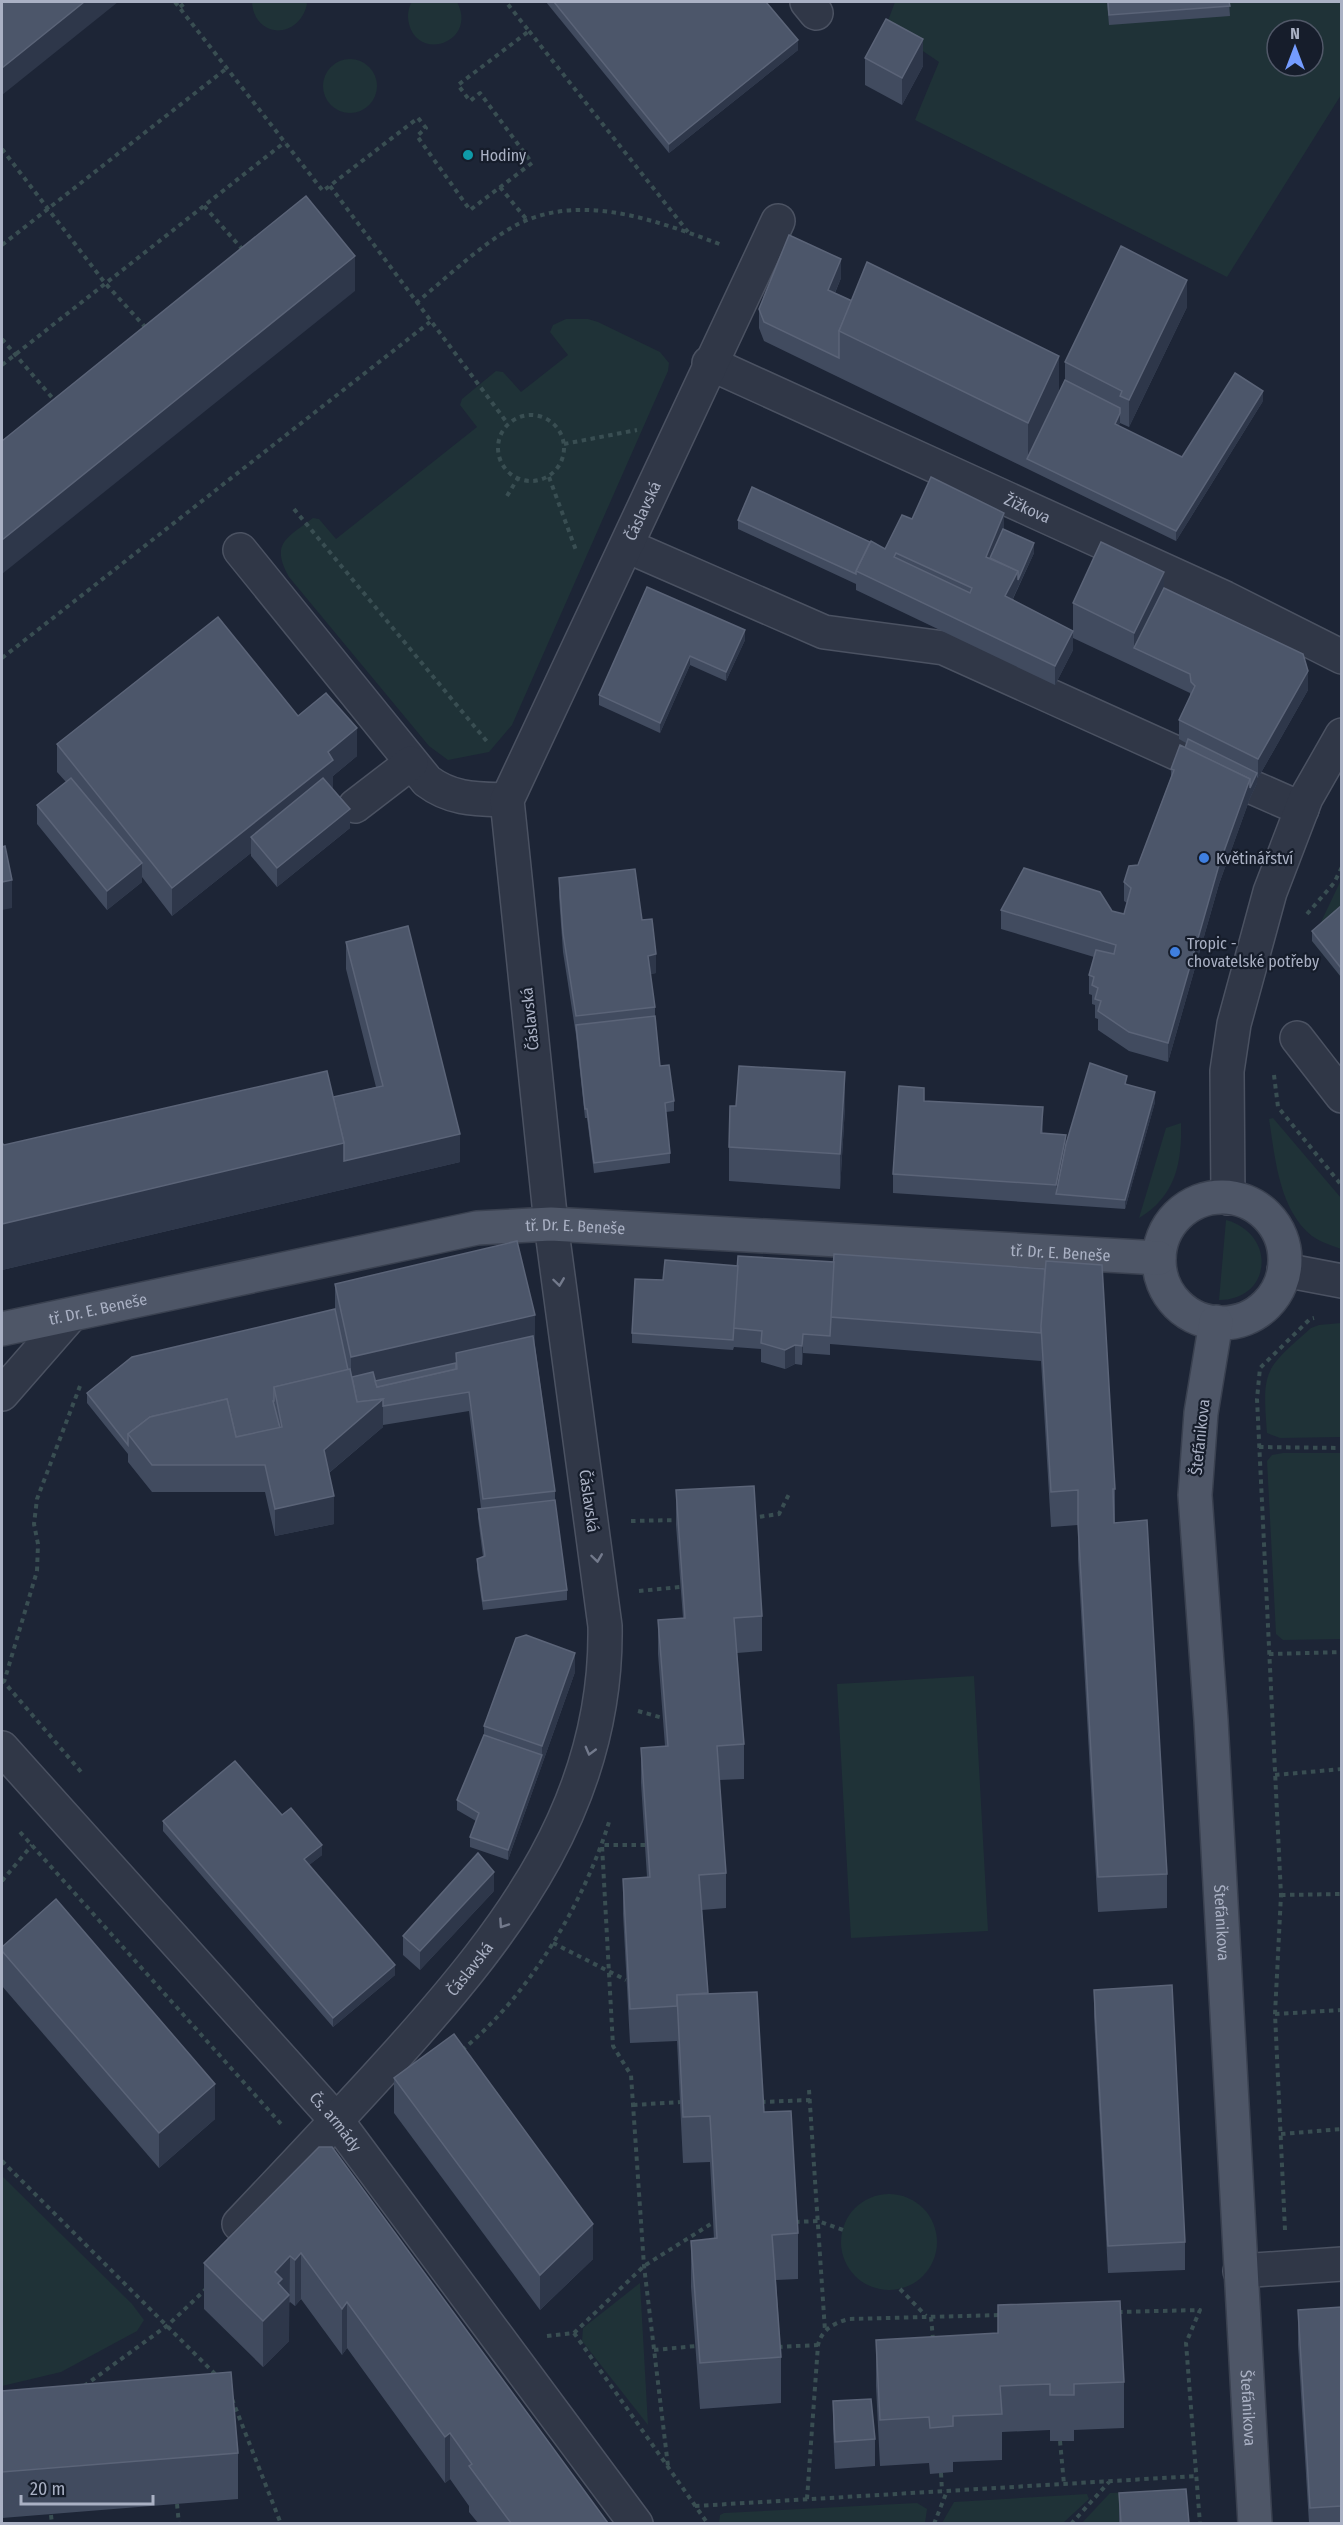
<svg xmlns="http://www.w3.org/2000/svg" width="1343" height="2525" font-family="'Fira Sans Condensed',sans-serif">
<rect width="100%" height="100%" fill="#1d2536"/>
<g fill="#1f3237" fill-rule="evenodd">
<path d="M252 2H306L307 4C299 40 254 39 252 2Z"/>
<path d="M412 2H457C478 41 419 63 409 24 407 16 408 8 412 2Z"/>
<path d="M895 2H1341V95L1227 277 915 120 939 62 886 26ZM1277 30H1313V66H1277Z"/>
<circle cx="350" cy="86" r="27"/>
<path d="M566 319H588L598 322 660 352 669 363 668 371 512 725 489 752 448 760 429 746 289 577C270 543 287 538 313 518L319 519 336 539 477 427 460 405 462 399 496 371 503 372 521 392 568 355 550 332 553 325Z"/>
<path d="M1341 880V977L1312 941Z"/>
<path d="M1273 1118 1341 1198V1249C1331 1245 1320 1242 1312 1236 1279 1210 1275 1157 1269 1119Z"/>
<path d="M1181 1123C1182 1162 1176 1196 1139 1218L1166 1128Z"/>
<path d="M1226 1220C1277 1234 1272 1300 1219 1300Z"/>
<path d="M1341 1323V1437L1280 1438 1267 1433C1262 1369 1264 1370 1311 1328L1319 1325Z"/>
<path d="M1283 1453H1341V1639L1283 1640 1276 1634 1267 1461 1272 1455Z"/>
<path d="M974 1676 988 1931 851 1938 837 1684Z"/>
<path d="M2 2176 132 2304 144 2320 137 2331 61 2372 2 2386Z"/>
<circle cx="889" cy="2242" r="48"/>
<path d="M640 2283 648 2425 582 2341 583 2328Z"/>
<path d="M1172 2490 1119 2521V2523L1081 2524 1110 2493Z"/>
<path d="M1087 2494 1089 2499 1063 2523H942L954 2502Z"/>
<path d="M917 2503 927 2509 925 2523H719L720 2515 724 2513Z"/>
</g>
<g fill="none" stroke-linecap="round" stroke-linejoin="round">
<g stroke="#4b5262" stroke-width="36">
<g id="minor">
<path d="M807 2 816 13"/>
<path id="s1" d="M709 363 1225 598 1342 657"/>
<path d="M627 546 824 632 944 648 1185 757"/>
<path d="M240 550 427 781C452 800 477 799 507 800"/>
<path d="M1254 788 1302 809"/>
<path d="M355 806 411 763"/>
<path d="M1297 1038 1342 1096"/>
<path d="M1228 1198 1227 1071 1234 1024 1270 892 1306 798 1342 735"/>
<path d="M1284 1270 1342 1281"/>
<path d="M2 1394 71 1315"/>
<path id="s2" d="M2 1748 337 2121 636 2524"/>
<path id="s3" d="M239 2224C293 2167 347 2110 400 2051 511 1927 608 1801 605 1626L551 1224 507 800 778 221"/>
<path d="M1240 2271 1342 2264"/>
</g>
</g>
<g stroke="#3a4150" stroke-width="36">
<g id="major">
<circle cx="1222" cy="1260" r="63"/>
<path id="s4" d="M1216 1322 1201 1413 1195 1495 1211 1720 1255 2524"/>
<path id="s5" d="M2 1329 416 1241 477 1228 551 1224 1159 1258"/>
</g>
</g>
<g stroke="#394e52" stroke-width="4" stroke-dasharray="4.5 4.5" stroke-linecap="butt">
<path d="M175 2 323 191 418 118 426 128 417 136 470 210 532 163 480 93 470 101 458 85 529 31 506 2"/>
<path d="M180 7 186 2"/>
<path d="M529 31 688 232"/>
<path d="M2 149 105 283 146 328"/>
<path d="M330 186 508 424"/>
<path d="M500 187 527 220"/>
<path d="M204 206 243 250"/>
<path d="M2 245 227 68"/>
<path d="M416 303C445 279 474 251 506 231 573 188 655 220 722 245"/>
<path d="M2 339 55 401"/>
<path d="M2 365 285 142"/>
<circle cx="531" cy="448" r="33"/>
<path d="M564 444 637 430"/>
<path d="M549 477 577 553"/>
<path d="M507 496 518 478"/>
<path d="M294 509 489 744"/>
<path d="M2 658 430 322"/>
<path d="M1307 914 1334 883 1342 867"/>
<path d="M1274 1075 1278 1107 1342 1186"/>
<path d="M80 1386 37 1499 34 1524 38 1544 37 1571 4 1682 82 1773"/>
<path d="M1259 1447 1342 1448"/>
<path d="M751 1518 779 1514 789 1494"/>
<path d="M631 1521 678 1520"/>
<path d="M639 1591 680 1587"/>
<path d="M1269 1654 1342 1652"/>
<path d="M638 1711 663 1718"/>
<path d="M1275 1775 1342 1769"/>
<path d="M20 1832 281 2124"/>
<path d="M645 1845H602L613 2046 631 2075 644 2266 668 2466"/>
<path d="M2 1881 32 1845"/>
<path d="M1281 1895 1342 1894"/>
<path d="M553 1943 626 1980"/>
<path d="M1275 2014 1342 2010"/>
<path d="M462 2050C528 1997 584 1903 609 1822"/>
<path d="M809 2090 825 2331"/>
<path d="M761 2102 810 2100"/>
<path d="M633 2105 680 2102"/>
<path d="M1281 2134 1342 2129"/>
<path d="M2 2161 216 2375"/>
<path d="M795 2222 818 2221 843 2230"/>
<path d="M1285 2230 1275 2014 1281 1895 1257 1399 1260 1368 1310 1319 1314 1318"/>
<path d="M900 2289 926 2316"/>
<path d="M1118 2312 1200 2310 1186 2343 1200 2524"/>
<path d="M931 2317 933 2339"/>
<path d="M574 2333 708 2524"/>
<path d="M547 2336 574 2333 644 2266 714 2222"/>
<path d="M778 2347 818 2345"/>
<path d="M654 2350 696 2346"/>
<path d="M84 2386 168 2325 207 2288"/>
<path d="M232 2399 281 2524"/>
<path d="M1060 2441 1064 2484"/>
<path d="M941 2473 942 2491"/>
<path d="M807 2499 818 2345C822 2329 834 2323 849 2319L1002 2315"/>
<path d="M177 2504 179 2524"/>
<path d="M695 2506 1196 2476"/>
<path d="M51 2515 52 2524"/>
<path d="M934 2524 947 2491"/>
<path d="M1071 2524 1109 2482"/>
</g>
<use href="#minor" stroke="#303747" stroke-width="33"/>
<use href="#major" stroke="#4e5667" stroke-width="33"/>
</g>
<g fill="#414b5f">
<path d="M546 2H766L798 50 669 153Z"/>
<path d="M1107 2H1229L1230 16 1109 25Z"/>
<path d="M865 58 923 66 902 105 865 85Z"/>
<path d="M841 278 835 293 1059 392 1065 380V362L1187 307 1129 427 1120 423 1118 426 1182 457 1263 401 1176 541 764 341 759 328V309Z"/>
<path d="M912 519 1004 529 1034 553 1013 599 1073 650 1055 685 856 590V584L738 529V520L885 549Z"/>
<path d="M647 587 745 640 726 681 690 665 660 733 599 705V695Z"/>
<path d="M1164 588 1308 690 1258 778 1257 777V783L1250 798 1219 884 1168 1062 1129 1051 1098 1030V1019L1095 1018V1005L1092 1004V995L1089 994V975L1094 957 1001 929V910L1112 911 1124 914 1127 903 1124 901V882L1138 865 1171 777V769L1185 748 1186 743 1179 739V720L1190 696V693L1073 638V603Z"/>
<path d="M298 716 357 756 333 776V787L332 788 350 828 277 887 251 856V853L172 916 142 877V882L107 910 37 824V805L66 782 57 772V744Z"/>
<path d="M559 878 642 920 656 973 650 974 655 1007V1016L660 1066 674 1101V1111L666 1112 670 1153V1163L594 1173 587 1118H585L576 1035 563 952 559 897Z"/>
<path d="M1341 906V977L1312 941V931Z"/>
<path d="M346 942 460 1162 2 1270V1143L4 1145 333 1097 376 1087 346 969Z"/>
<path d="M1127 1084 1155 1102 1125 1209 893 1193V1174L924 1101 1043 1126V1133L1066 1144Z"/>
<path d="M845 1107 840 1189 729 1181V1147Z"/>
<path d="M834 1262 1045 1269 1115 1489V1523L1167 1874V1908L1098 1912 1078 1559V1525L1051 1527 1041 1361 830 1344V1355L803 1353 802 1365 795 1364 785 1369 761 1362V1349L734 1347 733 1350 632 1343V1333L663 1280 738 1266Z"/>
<path d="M335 1284 535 1346 555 1491V1500L567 1590V1600L483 1610 477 1569V1559L483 1557 478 1518V1509L481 1508 469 1411 383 1425V1427L329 1473 334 1524 275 1536 265 1492H152L128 1462V1454L87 1403V1393L335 1309Z"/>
<path d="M676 1490 762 1616V1651L737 1653 744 1744V1779L719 1780 726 1873V1908L702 1910 708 1993 764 2112 798 2233V2279L776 2280 781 2357V2403L700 2409 691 2287V2241L714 2239 710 2162 683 2163 677 2041 630 2043 623 1914V1879L647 1877 641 1783V1748L665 1746 658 1654V1620L683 1618 676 1525Z"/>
<path d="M575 1672 508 1860 470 1847V1837L476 1821 457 1810V1800L484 1735V1726Z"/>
<path d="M282 1815 322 1855 309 1865 395 1975 333 2027 163 1831V1821Z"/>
<path d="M494 1891 420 1970 403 1955V1936Z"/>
<path d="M2 1947 215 2119 159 2168 2 1986Z"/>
<path d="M1094 1990 1185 2242V2270L1108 2273 1094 2017Z"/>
<path d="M394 2078 593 2259 540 2310 394 2113Z"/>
<path d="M319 2147 608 2523H478L469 2512V2506L450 2479 445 2483 347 2348 342 2355 301 2299 295 2306 290 2302 289 2303V2341L263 2367 204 2309V2263Z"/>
<path d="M1341 2307V2523H1309L1298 2345V2310Z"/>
<path d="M876 2340 1124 2382V2428L1074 2430V2441H1050V2430L1002 2432V2460L953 2462V2472L930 2474 929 2463 880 2466 876 2386Z"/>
<path d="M2 2391 238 2453V2499L2 2518Z"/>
<path d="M833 2401 875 2439V2466L835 2469 833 2429Z"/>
<path d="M1119 2493 1189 2523H1119Z"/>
</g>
<g fill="#2e374a">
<path d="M84 2H118L2 95V68Z"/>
<path d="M923 39V66L902 105V78Z"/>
<path d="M798 40V50L669 153V144Z"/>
<path d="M355 256V291L2 574V540Z"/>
<path d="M841 259V278L828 309V290Z"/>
<path d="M1187 280V307L1129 427V400Z"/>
<path d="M1059 356V402L1028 460V423Z"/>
<path d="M1263 391V401L1176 541V531Z"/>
<path d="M1120 413V423L1115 434V424Z"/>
<path d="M1004 513V532L990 567 986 557Z"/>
<path d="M1034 543V553L1005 615V596L1018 571Z"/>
<path d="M1164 572V607L1134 648V633Z"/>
<path d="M745 630V640L726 681V672Z"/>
<path d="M1073 631V650L1055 685V666Z"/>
<path d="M690 656V665L660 733V723Z"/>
<path d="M1308 671V690L1258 778V759Z"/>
<path d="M357 728V756L333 776V787L259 846 251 837V853L172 916V888L328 752Z"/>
<path d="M1257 773V783L1250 798 1219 884 1168 1062V1043L1219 865 1250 779Z"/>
<path d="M350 809V828L277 887V868Z"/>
<path d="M142 863V882L107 910V891Z"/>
<path d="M12 880V908L2 910V882Z"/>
<path d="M656 954V973L648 975V956Z"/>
<path d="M845 1072V1107L840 1189V1154Z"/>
<path d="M1155 1092V1102L1125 1209V1200Z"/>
<path d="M1043 1107V1126L1041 1152V1133Z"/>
<path d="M460 1134V1162L2 1270V1224L344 1143Z"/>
<path d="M1066 1135V1154L1056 1194V1204V1185Z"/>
<path d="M535 1315V1350L456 1353V1368L353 1392 351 1382V1357Z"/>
<path d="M803 1334V1353L802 1365V1346Z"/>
<path d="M795 1345V1364L785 1369V1350Z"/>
<path d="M457 1378 383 1405V1427L324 1477V1450L377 1396Z"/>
<path d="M334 1496V1524L275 1536V1509Z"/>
<path d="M575 1653V1672L508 1860V1850L542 1755V1746Z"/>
<path d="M322 1845V1855L304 1869V1859Z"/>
<path d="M494 1872V1891L420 1970V1951Z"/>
<path d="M395 1965V1975L333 2027V2018Z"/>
<path d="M215 2084V2119L159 2168V2133Z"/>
<path d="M593 2224V2259L540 2310V2275Z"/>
<path d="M301 2253V2299L295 2306V2260Z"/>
<path d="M290 2256 289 2341 263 2367V2321L275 2272Z"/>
<path d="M347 2302V2348L342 2355V2309Z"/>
<path d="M450 2433V2479L445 2483V2437Z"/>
</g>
<g fill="#4c566a" stroke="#5b6478" stroke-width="1.5" fill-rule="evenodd">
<path d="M2 2H84L2 68Z"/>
<path d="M554 2H766L798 40 669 144Z"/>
<path d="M1108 2H1229L1230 6 1109 15Z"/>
<path d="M886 19 923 39 902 78 865 58Z"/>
<path d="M306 196 355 256 2 540V441Z"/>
<path d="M789 235 841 259 828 290 852 301 839 331V358L764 322 759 309Z"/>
<path d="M1121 246 1187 280 1129 400 1120 396 1122 391 1065 362Z"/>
<path d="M867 262 1059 356 1028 423 839 331Z"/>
<path d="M1235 373 1263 391 1176 531 1027 459 1065 380 1120 408V413L1115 424 1182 457Z"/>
<path d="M931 477 1004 513 986 557 1018 571 1005 596 1073 631 1055 666 856 571 871 541 885 549 902 515 912 519ZM896 553 972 588 970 593 894 557Z"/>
<path d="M752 487 870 542 856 571V574L738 520Z"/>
<path d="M1003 529 1034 543 1018 580V571L990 558Z"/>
<path d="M1101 542 1164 572 1134 633 1073 603Z"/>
<path d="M647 587 745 630 726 672 690 656 660 723 599 695Z"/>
<path d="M1164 588 1303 654 1308 671 1258 759 1179 720 1195 686 1191 682 1190 674 1134 648Z"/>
<path d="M218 617 298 716 326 693 357 728 328 752 333 760 172 888 57 744Z"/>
<path d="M1188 739 1257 773 1250 788V779L1185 748Z"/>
<path d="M1180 745 1250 779 1219 865 1168 1043 1129 1032 1098 1011 1101 1001 1095 999 1098 988 1092 985 1094 977 1089 975 1096 950 1114 954 1116 945 1001 910 1024 868 1100 892 1112 911 1124 914 1131 888 1124 882 1129 866 1138 865 1174 770 1171 769Z"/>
<path d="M71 778 142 863 107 891 37 805Z"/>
<path d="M323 778 350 809 277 868 251 837Z"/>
<path d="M5 846 12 880 2 882V847Z"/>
<path d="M635 869 642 920 652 919 656 954 648 956 655 1007 576 1016 563 933 559 878Z"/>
<path d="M1341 906V968L1312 931Z"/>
<path d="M408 926 460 1134 344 1161V1143L333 1097 383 1086 346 942Z"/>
<path d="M655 1016 660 1066 669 1065 674 1101 665 1103 670 1153 594 1163 587 1109H585L576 1025Z"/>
<path d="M1090 1063 1127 1076 1125 1084 1155 1092 1125 1200 1056 1194 1066 1144Z"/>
<path d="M739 1066 845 1072 840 1154 729 1147 730 1106H736Z"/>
<path d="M327 1071 344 1143 2 1224V1143L4 1145Z"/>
<path d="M899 1086 924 1088V1101L1043 1107 1041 1133 1066 1135 1056 1185 893 1174Z"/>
<path d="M517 1241 535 1315 351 1357 335 1284Z"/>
<path d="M834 1254 1045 1269 1041 1333 830 1317Z"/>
<path d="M738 1256 834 1262 830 1336 803 1334 802 1346 795 1345 785 1350 761 1343 762 1331 733 1328Z"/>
<path d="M665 1260 738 1266 733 1340 632 1333 635 1279 663 1280Z"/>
<path d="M1046 1261 1102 1265 1115 1489H1113L1114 1523 1147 1520 1167 1874 1098 1877 1078 1524V1490L1051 1492 1041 1326Z"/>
<path d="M335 1309 348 1370 274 1387V1401H273L280 1428 236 1437 227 1399 150 1417 128 1434V1445L87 1393 132 1357Z"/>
<path d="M533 1336 555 1491 483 1499 469 1392 383 1406V1399L357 1402 352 1377 373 1372 377 1387 457 1369 456 1353Z"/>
<path d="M456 1363V1369L377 1387 375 1381Z"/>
<path d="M350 1369 357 1402 383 1399 324 1450 334 1496 275 1509 265 1465H152L128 1434 150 1417 227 1399 236 1437 282 1427 274 1387Z"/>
<path d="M754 1486 762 1616 734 1618 744 1744 717 1746 726 1873 699 1875 708 1993 677 1995V2006L630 2009 623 1879 650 1877 641 1748 668 1746 658 1620 685 1618 676 1490Z"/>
<path d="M555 1500 567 1590 483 1601 477 1559 485 1556 478 1509Z"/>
<path d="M526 1635 575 1653 542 1746 484 1726 516 1638Z"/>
<path d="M484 1735 542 1755 508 1850 470 1837 479 1813 457 1800Z"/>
<path d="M235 1761 282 1815 291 1808 322 1845 304 1859 395 1965 333 2018 163 1821Z"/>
<path d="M478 1853 494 1872 420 1951 403 1936Z"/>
<path d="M56 1899 215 2084 159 2133 2 1951V1947Z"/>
<path d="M1172 1985 1185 2242 1108 2246 1094 1990Z"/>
<path d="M757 1992 764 2112 791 2111 798 2233 772 2235 781 2357 700 2363 691 2241 717 2238 710 2116 683 2117 677 1995Z"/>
<path d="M454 2034 593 2224 540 2275 394 2078Z"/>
<path d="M319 2147H332L608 2523H511L469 2466 472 2464 450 2433 445 2437 347 2302 342 2309 301 2253 295 2260 290 2256 275 2272 282 2279 278 2283 289 2295 263 2321 204 2263Z"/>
<path d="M1120 2301 1124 2382 1074 2384V2395H1050V2384L1000 2386 1002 2414 953 2416V2426L930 2428 929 2417 880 2420 876 2340 998 2333V2305Z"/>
<path d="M1341 2307V2506L1310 2508 1298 2310Z"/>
<path d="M231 2372 238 2453 2 2472V2391Z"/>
<path d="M871 2399 875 2439 835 2442 833 2401Z"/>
<path d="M1186 2489 1189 2523H1121L1119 2493Z"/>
</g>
<defs><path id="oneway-chevron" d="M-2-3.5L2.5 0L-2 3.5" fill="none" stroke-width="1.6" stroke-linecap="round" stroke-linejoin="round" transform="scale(1.5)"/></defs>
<g stroke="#737a8c">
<use href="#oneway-chevron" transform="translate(559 1282) rotate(82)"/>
<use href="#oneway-chevron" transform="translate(597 1558) rotate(82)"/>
<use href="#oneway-chevron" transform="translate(590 1751) rotate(105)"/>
<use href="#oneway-chevron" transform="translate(503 1924) rotate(124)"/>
</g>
<circle fill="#0f9aa8" stroke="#161d2b" stroke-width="2" cx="468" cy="155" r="6"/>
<g fill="#3f7fe0" stroke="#161d2b" stroke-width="2">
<circle cx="1204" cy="858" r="6"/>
<circle cx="1175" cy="952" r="6"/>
</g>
<g text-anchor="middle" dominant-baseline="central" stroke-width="4.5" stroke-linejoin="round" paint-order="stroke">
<g font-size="16" fill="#aab1c4" stroke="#161d2b" text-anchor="start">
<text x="480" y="155">Hodiny</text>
<text x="1216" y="858">Květinářství</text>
<text x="1187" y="943">Tropic -<tspan x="1187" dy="18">chovatelské potřeby</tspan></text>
</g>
<g font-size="16" fill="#aab1c4" stroke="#161d2b">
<text stroke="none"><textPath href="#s1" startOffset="350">Žižkova</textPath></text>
<text stroke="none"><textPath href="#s3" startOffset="1872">Čáslavská</textPath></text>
<text transform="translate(530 1019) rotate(-96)">Čáslavská</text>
<text stroke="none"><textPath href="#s5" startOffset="584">tř. Dr. E. Beneše</textPath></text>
<text stroke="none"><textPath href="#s5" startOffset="1070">tř. Dr. E. Beneše</textPath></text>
<text stroke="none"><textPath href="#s5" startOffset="98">tř. Dr. E. Beneše</textPath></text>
<text transform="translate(1200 1437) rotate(-84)">Štefánikova</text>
<text transform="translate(589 1501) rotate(82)">Čáslavská</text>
<text stroke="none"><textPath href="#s4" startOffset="603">Štefánikova</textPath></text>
<text stroke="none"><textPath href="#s3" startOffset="344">Čáslavská</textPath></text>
<text stroke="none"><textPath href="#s2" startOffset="501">Čs. armády</textPath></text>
<text stroke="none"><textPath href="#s4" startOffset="1089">Štefánikova</textPath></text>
</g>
</g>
<rect width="1343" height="2525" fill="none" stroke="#aab1c4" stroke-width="6"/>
<g transform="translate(1295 48)"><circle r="28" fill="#161d2b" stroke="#515868" stroke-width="1.5"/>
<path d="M0-4.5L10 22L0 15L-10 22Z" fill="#749cff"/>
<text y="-9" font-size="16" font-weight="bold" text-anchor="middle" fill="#aab1c4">N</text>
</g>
<path d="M21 2495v9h132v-9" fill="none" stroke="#aab1c4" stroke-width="3"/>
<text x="30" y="2495" font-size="18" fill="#aab1c4" stroke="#161d2b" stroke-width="4.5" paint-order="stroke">20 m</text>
</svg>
